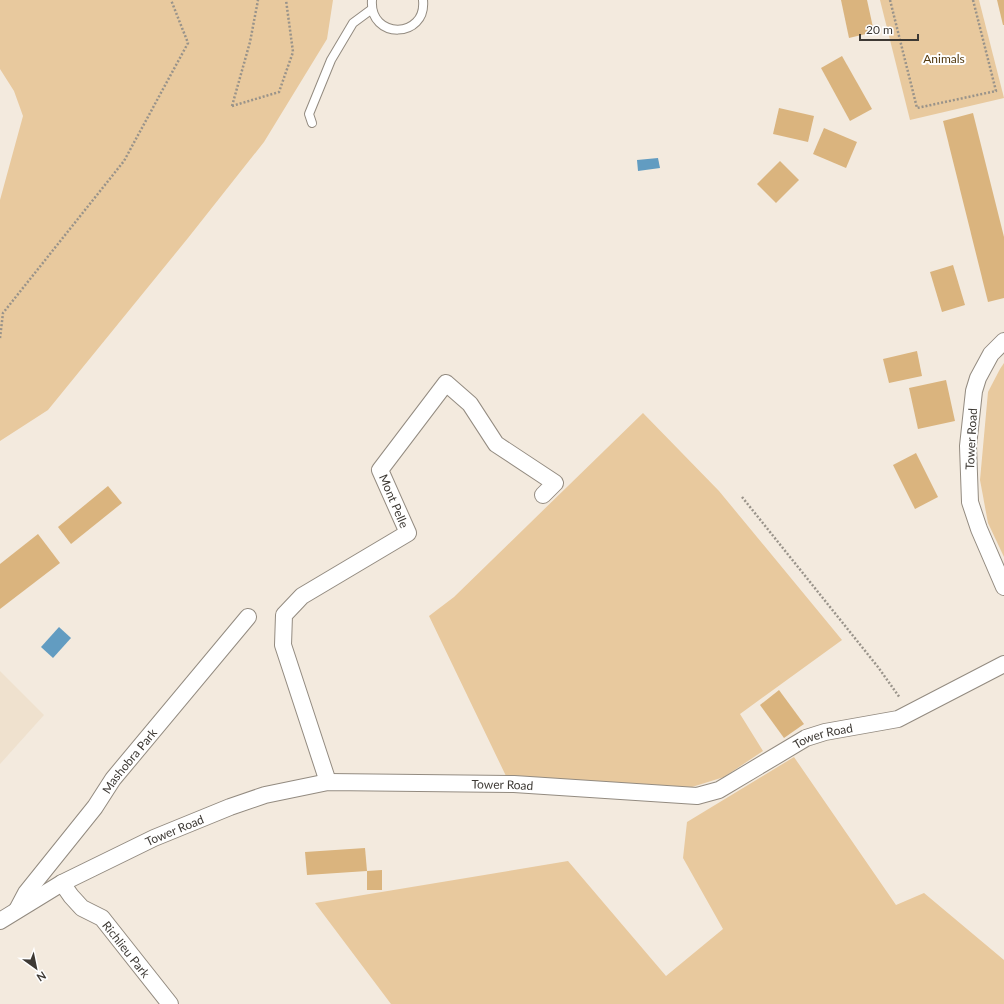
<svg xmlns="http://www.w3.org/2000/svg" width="1004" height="1004" font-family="Lato,sans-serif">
<rect width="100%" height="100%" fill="#f3eade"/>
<path fill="#efe1ce" d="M0 671 44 715 0 764Z"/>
<g fill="#e8c99e">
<path d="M0 0H333L327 39 264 142 188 238 48 410 0 441V200L23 116 14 91 0 69Z"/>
<path d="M880 0H979L1004 98 910 120Z"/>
<path d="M1004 363V557L988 523 980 480 988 392 1000 369Z"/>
<path d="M643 413 719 491 842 640 740 714 763 751 724 777 692 787 506 776 429 616 454 597Z"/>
<path d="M794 757 896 905 924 893 1004 960V1004H391L315 903 568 861 666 976 723 929 683 858 687 822Z"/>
</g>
<g fill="#629cc1">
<path d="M658 158 660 168 638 171 637 160Z"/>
<path d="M59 627 71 638 53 658 41 647Z"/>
</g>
<g fill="#dab47e">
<path d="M841 0H867L874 32 849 38Z"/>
<path d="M997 0H1004V25H1003Z"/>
<path d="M842 56 872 109 850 121 821 68Z"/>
<path d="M779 108 814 116 808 142 773 134Z"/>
<path d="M973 113 1004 237V298L988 302 943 121Z"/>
<path d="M824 128 857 142 846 168 813 154Z"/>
<path d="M780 161 799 180 776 203 757 184Z"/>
<path d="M953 265 965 305 942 312 930 272Z"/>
<path d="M917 351 922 376 889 383 883 359Z"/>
<path d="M946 380 955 421 918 429 909 388Z"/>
<path d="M916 453 938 497 915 509 893 465Z"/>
<path d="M108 486 122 503 71 544 58 527Z"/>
<path d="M38 534 60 563 0 609V564Z"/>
<path d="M779 690 804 724 784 738 760 705Z"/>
<path d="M365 848 367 871 307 875 305 852Z"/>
<path d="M382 870V890H367V871Z"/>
</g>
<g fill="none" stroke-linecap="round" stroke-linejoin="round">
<g stroke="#938b80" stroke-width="10">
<g id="service">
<path d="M372 0C369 40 427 39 423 0"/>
<path d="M312 123 309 114 331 60 353 23 372 9"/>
</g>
</g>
<g stroke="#938b80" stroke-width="18">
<g id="minor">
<path d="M1004 341 991 354 978 378 974 391 968 446 970 502 979 529 1004 587"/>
<path d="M328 782 283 645 284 615 302 596 408 533 380 470 446 383 470 404 496 444 555 483 543 495"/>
<path id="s1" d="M62 883 71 896 82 908 102 918 170 1004"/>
<path id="s2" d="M17 910 26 893 95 807 113 779 248 617"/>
<path id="s3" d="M0 921 62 883 154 838 230 807 265 795 328 782 514 784 697 796 719 790 806 738 825 732 898 719 1004 664"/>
</g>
</g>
<g stroke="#99938a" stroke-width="2.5" stroke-dasharray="2 2" stroke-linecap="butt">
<path d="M890 0 917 108 996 91 973 0"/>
<path d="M232 106 279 92 293 52 286 0"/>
<path d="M232 106 250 42 258 0"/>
<path d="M0 338 3 313 124 161 188 43 171 0"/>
<path d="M742 497 878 667 900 698"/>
</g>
<use href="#service" stroke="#fff" stroke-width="8"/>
<use href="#minor" stroke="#fff" stroke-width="16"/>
</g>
<g text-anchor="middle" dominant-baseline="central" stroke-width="4" stroke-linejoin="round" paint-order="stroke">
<g font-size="12" fill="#543a0f" stroke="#fff">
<text x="944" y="58">Animals</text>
</g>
<g font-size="12" fill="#3d3934" stroke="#fff">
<text transform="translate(971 439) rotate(-87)">Tower Road</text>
<text transform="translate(394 501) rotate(67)">Mont Pelle</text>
<text stroke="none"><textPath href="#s3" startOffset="869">Tower Road</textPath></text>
<text stroke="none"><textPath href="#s2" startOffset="187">Mashobra Park</textPath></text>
<text stroke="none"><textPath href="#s3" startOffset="533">Tower Road</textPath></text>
<text stroke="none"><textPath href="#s3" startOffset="197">Tower Road</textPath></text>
<text stroke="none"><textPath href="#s1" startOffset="94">Richlieu Park</textPath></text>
</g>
</g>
<g transform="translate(36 968) rotate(147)" stroke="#ffffff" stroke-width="3" paint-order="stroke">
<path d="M0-3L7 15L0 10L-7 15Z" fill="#3d3934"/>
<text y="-6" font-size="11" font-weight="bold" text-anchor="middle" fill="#3d3934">N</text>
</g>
<path d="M860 34v6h58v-6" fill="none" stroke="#3d3934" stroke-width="2"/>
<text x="866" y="34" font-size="12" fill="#3d3934" stroke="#ffffff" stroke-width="3" paint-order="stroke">20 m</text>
</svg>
